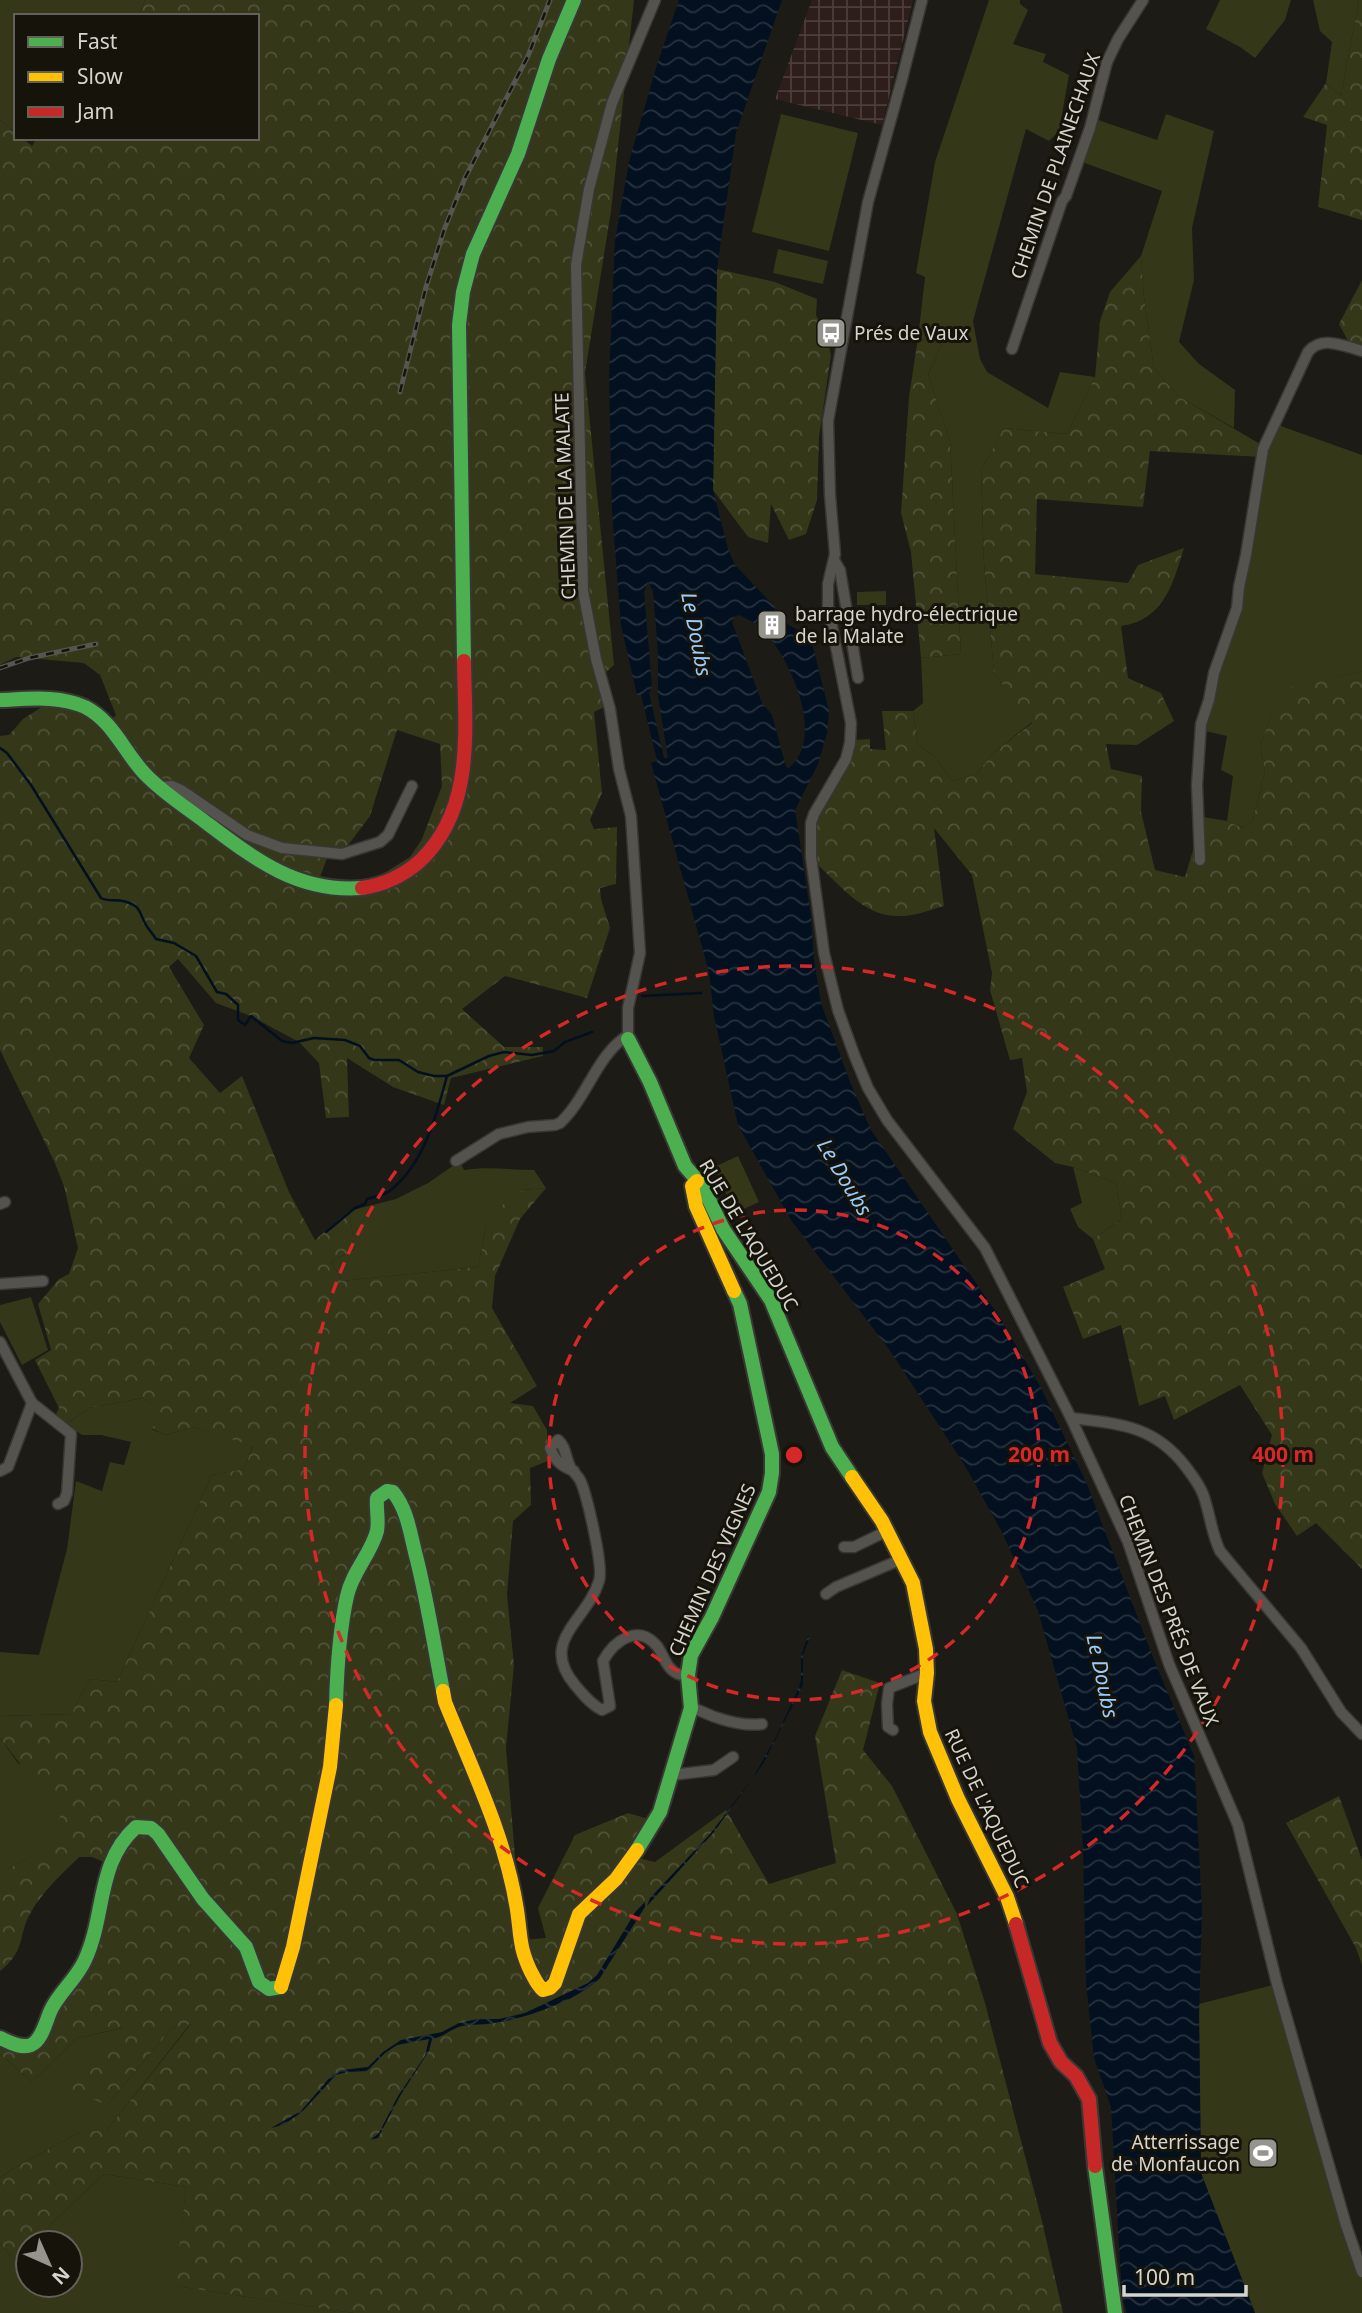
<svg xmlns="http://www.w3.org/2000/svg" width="1362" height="2313" font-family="'Noto Sans',sans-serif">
<defs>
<pattern id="industrial-grid" width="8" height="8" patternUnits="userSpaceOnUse" patternTransform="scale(1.75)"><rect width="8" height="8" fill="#2e1e1b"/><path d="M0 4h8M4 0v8" fill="none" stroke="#4c3e3b"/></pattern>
<pattern id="forest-crowns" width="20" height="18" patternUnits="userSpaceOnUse" patternTransform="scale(1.75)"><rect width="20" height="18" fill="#343718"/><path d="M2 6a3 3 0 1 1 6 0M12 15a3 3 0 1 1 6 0" fill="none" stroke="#515338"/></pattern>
<pattern id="water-waves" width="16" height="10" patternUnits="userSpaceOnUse" patternTransform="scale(1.75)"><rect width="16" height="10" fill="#03101f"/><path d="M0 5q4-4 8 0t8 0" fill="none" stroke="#27323e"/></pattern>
</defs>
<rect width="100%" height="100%" fill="#1c1b15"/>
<path fill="url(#industrial-grid)" d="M812 0H913L882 125 775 99Z"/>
<g fill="#343718">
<path d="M0 0H145L139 16H16V133L0 120Z"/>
<path d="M989 0H1020V4L1028 10 1013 44 1046 54 1043 62 1069 75 1059 131 1049 141 1026 129 973 321 980 359 987 372 1048 408 1060 372 1095 377 1067 434 1004 428 981 470 984 563 994 673 1032 722 992 754 977 774 952 781 936 758 918 744 913 711 923 703 921 658 961 654 950 441 928 374 942 344 918 338 925 277 916 273 935 162Z"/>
<path d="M1220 0H1291L1285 20 1255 58 1240 47 1206 29Z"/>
<path d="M1313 0H1359L1341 96 1326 83 1332 42 1320 31Z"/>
<path d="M781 114 858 133 829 251 752 232Z"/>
<path d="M1166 114 1214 131 1192 228 1194 280 1179 342 1199 364 1235 390 1234 428 1178 396 1154 368 1144 297 1141 256 1162 191 1082 162 1098 120 1157 140Z"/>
<path d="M778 249 828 261 823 284 773 273Z"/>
<path d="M1278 425 1362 455V671L1281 691 1260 746 1265 771 1253 820 1244 828 1227 821 1233 776 1221 770 1227 736 1205 731 1217 673 1240 614 1262 457Z"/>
<path d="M886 591V605H857V592Z"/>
<path d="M738 1156 759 1202 735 1213 714 1167Z"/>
<path d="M460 1161 464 1170C487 1166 511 1170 534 1170L546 1188 523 1190 486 1227 478 1267 342 1281 331 1262 355 1249 349 1211 396 1199 428 1183Z"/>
<path d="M1073 1167 1116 1183 1122 1219 1093 1239 1078 1227 1070 1209 1082 1203Z"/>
<path d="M31 1297 48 1350 22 1365 0 1322V1305Z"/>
<path d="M143 1398 171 1420 151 1429 166 1435 194 1427 253 1445 244 1469 212 1475 117 1682 90 1679 71 1714 1 1716 0 1717V1652L39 1655 67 1549 76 1481 102 1491 110 1462 124 1465 131 1442 101 1435H82L66 1424 89 1408Z"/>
<path d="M0 1738 18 1763 76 1794 60 1818 55 1844 6 1870H0Z"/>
<path d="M1277 1984 1362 2272V2313H1255L1201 2173 1199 2004Z"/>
<path d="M191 2023 106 2131H82L14 2168 0 2178V2054L32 2082 77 2038 123 2028 107 2105 172 2028Z"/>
<path d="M104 2174 186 2187 176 2286 354 2313H0V2244L14 2259 28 2246V2285H70V2243H31Z"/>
</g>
<g fill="url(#forest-crowns)" fill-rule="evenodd">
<path d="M145 0H634L611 211 585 373 614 665 597 680 604 707 594 712 602 793 590 820 594 829 617 827 616 884 600 888 601 899 610 928 587 998 505 976 462 1009 504 1047H543V1056L451 1078 444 1105 393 1087 347 1058 349 1117 326 1118 319 1063 299 1042 251 1016 216 1003 178 959 169 967 204 1025 189 1058 220 1093 242 1076 289 1192 315 1240 349 1211 355 1249 331 1262 342 1281 478 1267 486 1227 505 1202 523 1190 546 1188 520 1219 495 1276 492 1308 537 1386 510 1403 533 1406 547 1430 548 1461 530 1468 531 1505 513 1521 507 1595 514 1665 506 1748 522 1940 546 1938 538 1908 575 1835 628 1813 652 1820 634 1857 655 1862 726 1810 769 1884 836 1863 815 1736 842 1670 880 1683 863 1750 892 1786 957 1914 985 2003 1042 2221 1063 2313H354L175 2286 186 2187 104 2174 31 2243H28V2246L14 2259 0 2244V2178L14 2168 82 2131H106L191 2024 172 2028 107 2105 65 2088 122 2028 77 2038 32 2082 0 2054V2043L30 2049 89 1958 113 1866 92 1857H79C62 1874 43 1891 31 1912 17 1936 27 1950 0 1971V1870H6L54 1844 59 1818 75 1795 42 1792 0 1738V1717L1 1716 71 1714 90 1679 117 1682 212 1475 244 1469 253 1446 194 1427 166 1435 150 1428 170 1420 143 1398 89 1408 66 1424 56 1414 59 1408 35 1360 51 1350 38 1304 59 1279 69 1274 78 1248 64 1186 54 1161 0 1050V736L9 735 23 719 45 705 71 709 104 727 116 715 100 675 84 663 16 657 0 665V120L16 133V138H22L32 146 37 138H257V16H139ZM397 730 440 744 442 786 422 839 410 857 381 875 352 884 318 882 331 848H346L370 816Z"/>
<path d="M1359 0H1362V220L1318 207 1327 125 1303 117 1326 83 1341 96Z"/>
<path d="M1141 256 1144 297 1154 368 1178 396 1267 448 1262 457 1150 451 1143 507 1037 499 1035 574 1128 583 1138 565 1184 548C1175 576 1168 609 1137 622 1132 624 1126 625 1121 626L1128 678 1161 693 1174 721 1137 745 1106 744 1111 769 1142 776 1141 812 1155 870 1185 877 1203 817 1227 821 1243 828 1253 820 1265 771 1260 746 1281 690 1362 671V1569L1316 1523 1297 1536 1275 1504 1262 1473 1272 1435 1240 1385 1174 1420 1165 1396 1139 1406 1121 1325 1083 1339 1063 1287 1105 1269 1093 1239 1122 1219 1116 1183 1073 1167 1055 1163 1013 1129 1027 1092 1022 1058 1010 1060 990 990 992 973 972 875 934 828 944 906C930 910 915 916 901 916 864 918 839 884 815 862V826L818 816 846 770 851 759 854 740 870 739V749L886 750 882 711H913L918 744 936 758 952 781 977 774 992 754 1032 723 994 673 984 563 981 470 1004 428 1067 434 1095 377 1100 321 1110 292Z"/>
<path d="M717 269 775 282 817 299 816 315 827 337 831 355 819 437 817 500 806 534 789 540 771 504 768 543 748 537 713 490Z"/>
<path d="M1362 280V345L1348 341 1339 324Z"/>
<path d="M918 338 942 344 928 374 950 441 961 654 921 658 911 552 901 513 909 397Z"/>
<path d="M1339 1796 1362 1860V1965L1356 1948 1286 1823Z"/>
</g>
<g fill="url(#water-waves)" fill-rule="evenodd">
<path d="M679 0H782L736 133 717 269 713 490 728 549 735 565 776 608 759 625 739 615 734 617 732 622 762 703 772 715 786 767 789 768C825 737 792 665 768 635L781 621 802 632 813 647 829 711 827 733 818 764 795 810 811 917 814 960 821 1003 850 1082 871 1130 1000 1318 1041 1388 1086 1482 1152 1655 1194 1756 1202 1910 1199 2017 1201 2173 1255 2313H1127L1122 2297 1111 2107 1094 2058 1086 1982 1083 1847 1077 1748 1038 1611 1002 1532 964 1464 891 1352 791 1220 738 1125 714 1016 709 972 651 763 657 761 655 752 641 695H637L621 625 612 511 609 377 615 241 629 162 656 68ZM648 582 653 591 658 653V695L668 758H664L649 693 652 687 644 592Z"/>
<path d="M808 1636 810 1637 803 1655V1685L763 1764 714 1832 647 1906 650 1898 710 1834 752 1779 776 1737 799 1687 801 1680V1656Z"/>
<path d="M645 1902V1907L600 1978C577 2001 526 2018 495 2023 484 2025 473 2024 462 2026 452 2028 444 2037 432 2039L429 2051 400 2096 378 2138 370 2140 379 2133 398 2096 425 2056 429 2039 397 2045 385 2053 367 2071 347 2072 336 2075 302 2112 283 2125 271 2128 301 2111 332 2075 342 2070 368 2067 383 2052 401 2040 442 2032 459 2023 478 2019H499L525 2013 588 1983 597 1975 636 1911Z"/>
</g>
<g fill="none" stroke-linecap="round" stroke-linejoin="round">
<g stroke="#03101f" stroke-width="2.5">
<path d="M0 748 7 753 31 785 101 898C108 902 115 899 123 901 142 906 138 911 146 925 149 930 153 934 156 939L174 943 196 956 217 992 226 994 238 1005V1020L245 1025 251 1016 282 1041 292 1043 314 1038 345 1040 360 1046 369 1058 374 1060H399L418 1072 434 1076H447L489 1056 504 1052 532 1055 554 1051 565 1042 592 1032"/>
<path d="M642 996 701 993"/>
<path d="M326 1232 355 1208 365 1204 367 1199C373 1197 382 1196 388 1192 424 1166 436 1116 447 1076"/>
</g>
<g stroke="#383733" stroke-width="13">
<g id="street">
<path d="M922 0 902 79 868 202 828 421 830 495 835 554 828 584V606L851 723 850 743 846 759 814 814 811 823V857L824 953 838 1010 855 1057 868 1088 887 1120 985 1248 1071 1418 1128 1542 1169 1664 1238 1825 1277 1984 1346 2225 1362 2272"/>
<path d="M1012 349 1062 201 1066 196 1090 128 1107 62 1118 39 1143 0"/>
<path d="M834 560 840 570 858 678"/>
<path d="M160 787 172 786 181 790 247 835 282 848 342 854 380 842 388 835 412 786"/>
<path d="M1200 860 1197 785 1201 724 1209 700 1214 673 1237 608 1239 587 1246 555 1263 449 1308 352C1322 335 1344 346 1362 351"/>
<path d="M456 1161 499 1134 528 1127 555 1125 560 1123C586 1099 596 1058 624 1038L628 1039V1008L640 953 631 816 619 769 610 709 596 659 583 591 576 265 589 189 612 103 655 0"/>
<path d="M0 1204 5 1202"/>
<path d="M0 1284 43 1281"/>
<path d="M0 1342 32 1403 71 1434 67 1493 64 1501 58 1504"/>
<path d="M1071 1418C1119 1424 1154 1425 1186 1467 1192 1475 1199 1484 1203 1494 1210 1513 1211 1532 1220 1551L1301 1648 1341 1712 1362 1734"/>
<path d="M0 1471 8 1467 32 1403"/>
<path d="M574 1471C561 1466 555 1461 550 1448L558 1440C566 1447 565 1455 569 1464 571 1471 578 1475 581 1482 587 1497 604 1567 599 1581 587 1621 538 1641 575 1685 583 1694 590 1704 602 1710L610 1706 603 1661C614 1641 638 1623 657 1646 663 1654 665 1664 672 1670 677 1675 682 1675 688 1675"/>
<path d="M844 1547H854L887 1531"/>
<path d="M826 1594 836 1587 902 1559"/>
<path d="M691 1708C701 1710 708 1715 718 1718 733 1723 747 1726 762 1724"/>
<path d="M893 1730 888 1727 887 1704 889 1688 927 1673"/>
<path d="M672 1775 714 1770 733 1757"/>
</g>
</g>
<g stroke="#383733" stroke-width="18">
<g id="fast">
<path d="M464 661 459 325 463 292 473 254 518 154 549 59 574 0"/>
<path d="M0 700C28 699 59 695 85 707 113 721 124 752 145 774 162 792 184 806 204 821 253 858 297 893 362 888"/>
<path d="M628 1039 650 1082 685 1166 703 1187 723 1229 771 1300 832 1447 852 1477"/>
<path d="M336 1705C337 1668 339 1632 347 1596 352 1572 371 1554 377 1531 379 1520 376 1509 377 1498L387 1491 393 1492C407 1509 410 1532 415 1552 427 1598 434 1645 443 1691"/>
<path d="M637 1850 660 1812 691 1708 688 1675 691 1655 712 1617 769 1492 772 1473V1454L740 1304 734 1291"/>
<path d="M0 2038C9 2042 21 2049 31 2045 43 2040 46 2019 52 2008 61 1991 77 1978 85 1960 106 1915 96 1863 136 1827L151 1828 158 1834 203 1899 246 1947 259 1982 269 1989 281 1987"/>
<path d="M1095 2166 1115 2313"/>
</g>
</g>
<g stroke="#383733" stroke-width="18">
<g id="slow">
<path d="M697 1181 692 1186 696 1206 734 1291"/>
<path d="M852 1477 882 1521 913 1583 926 1649 927 1673 924 1701 930 1732 958 1799 1007 1897 1016 1924"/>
<path d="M443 1691 445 1702C472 1769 506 1838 517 1910 521 1937 519 1947 531 1972 535 1979 537 1985 543 1990L550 1988 555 1983 579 1914 616 1879 637 1850"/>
<path d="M281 1987 293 1947 330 1767 336 1705"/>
</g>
</g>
<g stroke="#383733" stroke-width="18">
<g id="jam">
<path d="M362 888C383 885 404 875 420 861 475 809 465 730 464 661"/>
<path d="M1016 1924 1050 2043 1061 2062 1076 2076 1089 2099 1095 2166"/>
</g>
</g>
<use href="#street" stroke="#54534e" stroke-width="10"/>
<use href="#fast" stroke="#4caf50" stroke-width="14"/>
<use href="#slow" stroke="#ffc107" stroke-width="14"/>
<use href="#jam" stroke="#c62828" stroke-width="14"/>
<g stroke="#565550" stroke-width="5">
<g id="rail">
<path d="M400 392 426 287 444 230 465 178 528 56 550 0"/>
<path d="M0 668 29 658 96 644"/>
</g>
</g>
<use href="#rail" stroke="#16140a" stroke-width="2.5" stroke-dasharray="8" stroke-linecap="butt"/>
</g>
<g fill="none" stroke="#d62828" stroke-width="3.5" stroke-dasharray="12 9">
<circle cx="794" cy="1455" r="245"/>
<circle cx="794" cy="1455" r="489"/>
</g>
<defs>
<g id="bus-square" transform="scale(1.575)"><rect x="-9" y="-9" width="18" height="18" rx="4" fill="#95948d" stroke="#16140a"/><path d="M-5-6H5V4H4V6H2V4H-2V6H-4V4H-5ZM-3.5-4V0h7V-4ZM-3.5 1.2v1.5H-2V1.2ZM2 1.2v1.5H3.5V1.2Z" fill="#fff"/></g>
<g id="building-square" transform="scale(1.575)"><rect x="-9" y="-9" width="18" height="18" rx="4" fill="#95948d" stroke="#16140a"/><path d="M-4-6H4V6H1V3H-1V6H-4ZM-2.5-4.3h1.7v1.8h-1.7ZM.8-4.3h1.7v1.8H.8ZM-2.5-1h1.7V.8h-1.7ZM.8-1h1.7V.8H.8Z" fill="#fff"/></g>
<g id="stadium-square" transform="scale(1.575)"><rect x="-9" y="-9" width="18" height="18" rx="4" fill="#95948d" stroke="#16140a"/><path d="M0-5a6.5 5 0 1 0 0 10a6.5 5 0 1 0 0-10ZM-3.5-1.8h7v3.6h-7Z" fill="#fff"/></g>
</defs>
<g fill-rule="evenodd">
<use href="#bus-square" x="831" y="333"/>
<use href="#building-square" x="772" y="625"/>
<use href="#stadium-square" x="1263" y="2153"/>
</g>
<g text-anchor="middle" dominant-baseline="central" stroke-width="6" stroke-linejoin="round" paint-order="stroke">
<g font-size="19" fill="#d6d5cd" stroke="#16140a">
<text transform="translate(1055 166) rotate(-71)">CHEMIN DE PLAINECHAUX</text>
<text transform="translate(565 496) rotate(-92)">CHEMIN DE LA MALATE</text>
<text transform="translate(749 1235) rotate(59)">RUE DE L'AQUEDUC</text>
<text transform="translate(712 1570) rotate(-66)">CHEMIN DES VIGNES</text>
<text transform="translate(1169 1610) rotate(69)">CHEMIN DES PRÉS DE VAUX</text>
<text transform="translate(987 1808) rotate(65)">RUE DE L'AQUEDUC</text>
</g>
<g font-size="19" fill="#d6d5cd" stroke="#16140a" text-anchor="start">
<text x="854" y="333">Prés de Vaux</text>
<text x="795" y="614">barrage hydro-électrique<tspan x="795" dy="22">de la Malate</tspan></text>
<text x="1240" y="2142" text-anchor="end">Atterrissage<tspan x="1240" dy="22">de Monfaucon</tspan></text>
</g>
<g font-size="21" font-style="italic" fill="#99ccfd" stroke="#16140a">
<text transform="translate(697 634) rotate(79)">Le Doubs</text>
<text transform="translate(845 1177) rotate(59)">Le Doubs</text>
<text transform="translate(1103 1676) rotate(78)">Le Doubs</text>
</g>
</g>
<circle cx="794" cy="1455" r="10" fill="#d62828" stroke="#16140a" stroke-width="3.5"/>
<g font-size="21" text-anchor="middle" font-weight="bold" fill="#d62828" stroke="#16140a" stroke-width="6" stroke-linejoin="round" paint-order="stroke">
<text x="1039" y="1462">200 m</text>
<text x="1283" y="1462">400 m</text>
</g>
<rect x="14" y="14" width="245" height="126" fill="#16140a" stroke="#636158" stroke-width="2"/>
<rect x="28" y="37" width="35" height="10" fill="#4caf50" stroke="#636158" stroke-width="2"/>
<text x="77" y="49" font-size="21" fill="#d6d5cd">Fast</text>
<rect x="28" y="72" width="35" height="10" fill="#ffc107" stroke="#636158" stroke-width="2"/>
<text x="77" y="84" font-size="21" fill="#d6d5cd">Slow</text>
<rect x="28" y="107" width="35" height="10" fill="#c62828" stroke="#636158" stroke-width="2"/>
<text x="77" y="119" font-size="21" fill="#d6d5cd">Jam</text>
<g transform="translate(49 2264) rotate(135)"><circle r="33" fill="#16140a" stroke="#636158" stroke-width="2"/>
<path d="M0-5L12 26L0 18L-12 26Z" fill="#95948d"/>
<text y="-10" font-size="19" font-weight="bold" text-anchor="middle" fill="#d6d5cd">N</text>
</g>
<path d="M1124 2285v10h122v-10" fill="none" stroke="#d6d5cd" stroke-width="3.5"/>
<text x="1134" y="2285" font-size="21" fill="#d6d5cd" stroke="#16140a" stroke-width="5" paint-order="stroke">100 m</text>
</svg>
